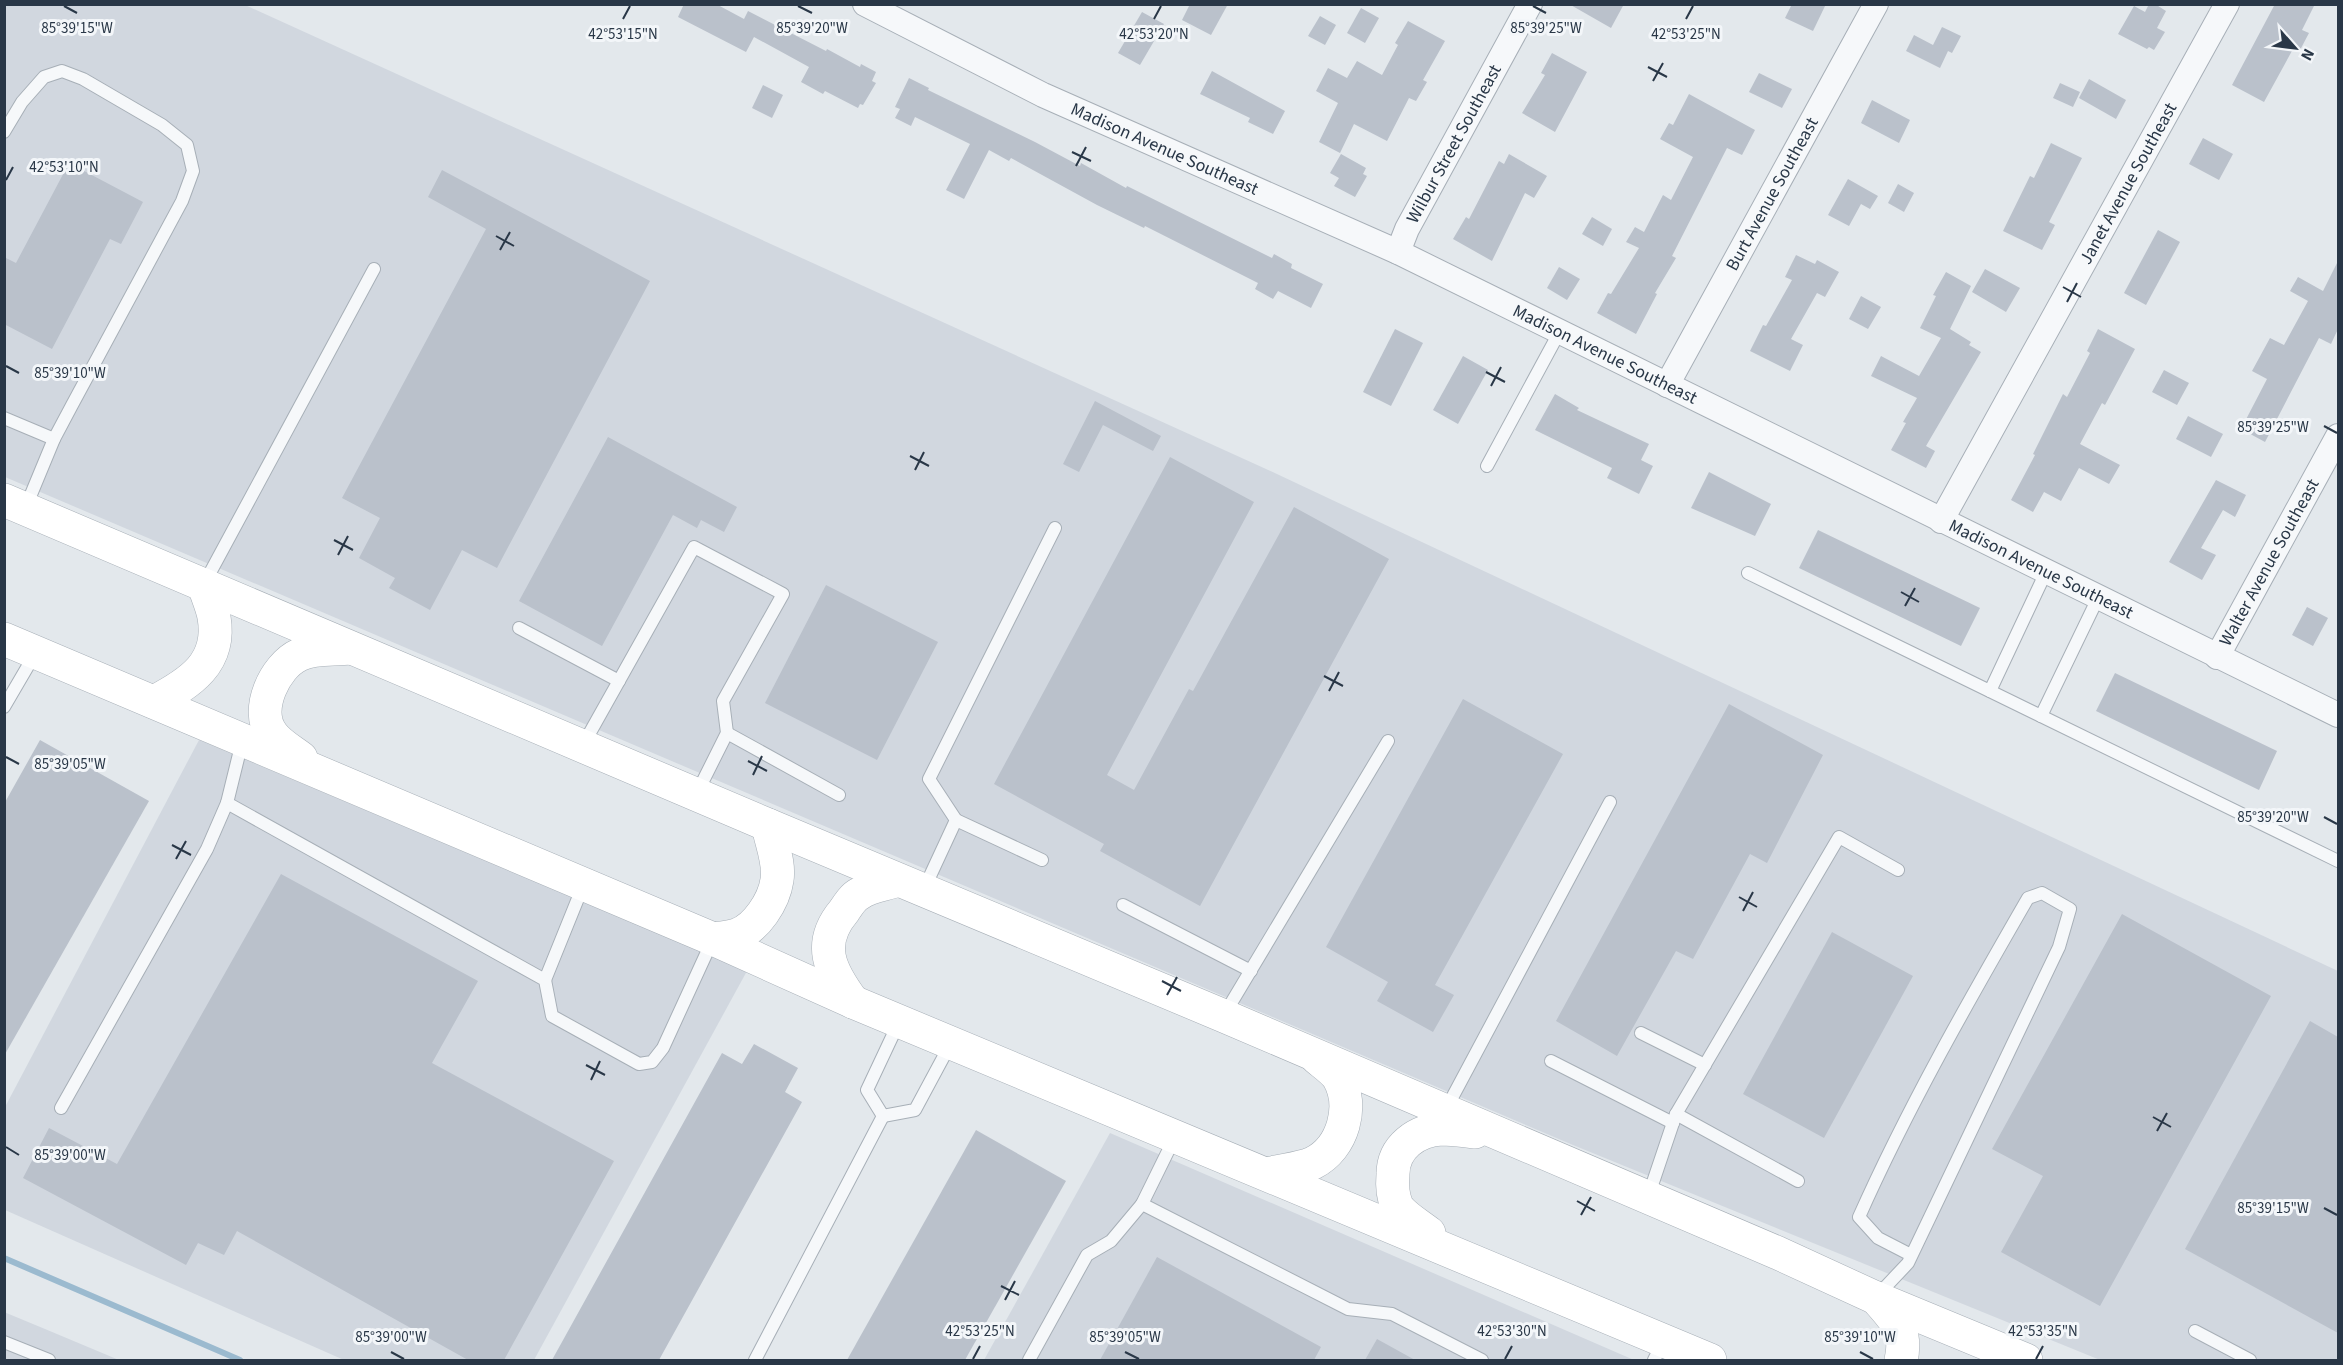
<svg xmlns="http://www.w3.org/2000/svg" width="2343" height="1365" font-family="'Source Sans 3',sans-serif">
<rect width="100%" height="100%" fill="#e3e8ec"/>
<g fill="#d1d7df">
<path d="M5 5H245L1266 469 2338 971V1360H2100L1573 1145 5 477Z"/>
<path d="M199 740 747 971 534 1360H344L5 1210V1107Z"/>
<path d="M1110 1133 1634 1360H984Z"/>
<path d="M4 1312 45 1329 119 1360H5Z"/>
</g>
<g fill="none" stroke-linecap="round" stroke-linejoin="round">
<path stroke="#9bbacf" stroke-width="6" d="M4 1258 240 1360"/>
</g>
<g fill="#bac1cb">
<path d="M684 4H716L744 19 748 11 826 51 827 49 860 67 861 64 876 72 872 81 876 83 863 105 860 104 858 108 825 91 823 94 801 82 809 67 754 37 746 52 678 17Z"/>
<path d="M1190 4H1228L1211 35 1182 20Z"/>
<path d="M1569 4H1624L1611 28Z"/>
<path d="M1792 4H1826L1813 31 1785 18Z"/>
<path d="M2149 4H2155L2166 11 2157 28 2165 32 2154 50 2149 47 2147 49 2118 34 2134 6 2145 12Z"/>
<path d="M2275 4H2315L2302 30 2309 33 2299 52 2293 49 2264 102 2232 85Z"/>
<path d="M1361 8 1379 18 1365 43 1347 33Z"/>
<path d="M1142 12 1164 24 1140 65 1118 53Z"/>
<path d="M1320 16 1336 25 1325 45 1308 36Z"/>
<path d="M1408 21 1445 41 1423 80 1427 82 1416 101 1409 98 1387 141 1354 124 1340 153 1319 142 1338 103 1316 91 1328 68 1347 78 1357 61 1382 75 1398 45 1395 43Z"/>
<path d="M1942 27 1961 36 1952 53 1948 51 1940 68 1906 51 1914 35 1933 45Z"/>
<path d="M1552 53 1587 72 1555 132 1522 113 1545 75 1541 73Z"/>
<path d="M1212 71 1285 111 1273 134 1248 122 1250 118 1200 94Z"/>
<path d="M1759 73 1792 89 1782 108 1749 92Z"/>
<path d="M909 78 929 88 928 90 1035 142 1080 166 1081 163 1126 188 1127 186 1272 258 1274 254 1292 264 1291 268 1323 284 1311 308 1278 291 1273 299 1255 289 1258 283 1145 226 1144 228 1097 205 1011 158 1009 161 989 150 964 199 946 190 970 144 915 117 911 126 895 118 900 109 895 107Z"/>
<path d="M2089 79 2126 100 2116 119 2079 98Z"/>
<path d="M2060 83 2080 92 2073 107 2053 98Z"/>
<path d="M763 85 783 95 772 118 752 108Z"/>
<path d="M1689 94 1755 130 1742 155 1727 148 1672 256 1676 258 1655 293 1657 294 1636 334 1597 313 1608 293 1611 294 1639 248 1626 242 1635 227 1644 232 1663 195 1671 200 1693 157 1660 139 1669 123 1673 125Z"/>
<path d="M1872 100 1910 120 1899 143 1861 123Z"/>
<path d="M2203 138 2233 154 2219 180 2189 164Z"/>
<path d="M2051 143 2082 158 2049 222 2055 225 2042 250 2003 231 2030 176 2034 178Z"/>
<path d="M1341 154 1366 168 1363 174 1367 176 1355 197 1334 186 1339 178 1330 173Z"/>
<path d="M1509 154 1547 176 1534 198 1525 193 1492 261 1453 239 1466 217 1469 219 1499 161 1504 164Z"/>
<path d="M69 163 143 202 121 244 110 239 52 349 4 324V257L16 263Z"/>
<path d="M442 170 650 281 497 568 462 550 430 610 389 588 395 578 359 558 380 518 342 498 486 229 428 197Z"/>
<path d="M1848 179 1878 196 1870 209 1861 204 1849 226 1828 215Z"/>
<path d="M1898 184 1914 193 1904 212 1888 203Z"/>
<path d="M1592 217 1612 229 1603 246 1582 234Z"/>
<path d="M2158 230 2180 242 2146 305 2124 293Z"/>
<path d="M1796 255 1815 264 1817 260 1839 272 1825 297 1817 293 1791 339 1803 345 1790 371 1750 351 1763 325 1766 326 1792 280 1785 277Z"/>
<path d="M2338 261V329L2331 344 2319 338 2265 442 2241 429 2267 379 2252 371 2270 338 2284 345 2308 301 2290 291 2298 277 2323 291Z"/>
<path d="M1559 267 1580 279 1567 300 1547 288Z"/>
<path d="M1985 269 2020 288 2006 312 1972 292Z"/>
<path d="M1946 272 1971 286 1950 329 1971 342 1969 345 1981 352 1926 446 1935 451 1926 468 1891 450 1906 423 1903 422 1917 398 1871 376 1881 356 1919 376 1941 338 1920 328 1936 296 1933 295Z"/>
<path d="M1861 296 1881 307 1868 329 1849 319Z"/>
<path d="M1395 329 1423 343 1391 406 1363 392Z"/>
<path d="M2098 329 2135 349 2105 405 2102 403 2080 444 2120 465 2109 484 2079 468 2061 501 2044 492 2033 512 2011 500 2035 455 2033 454 2063 394 2067 397 2090 353 2087 351Z"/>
<path d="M1463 356 1488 370 1458 424 1433 410Z"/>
<path d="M2164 370 2189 383 2177 405 2152 392Z"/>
<path d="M1555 394 1579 408 1577 410 1649 444 1641 460 1653 466 1639 494 1607 478 1612 468 1535 430Z"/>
<path d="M1095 401 1161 436 1153 451 1103 425 1079 472 1063 464Z"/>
<path d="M2188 416 2223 434 2211 457 2176 439Z"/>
<path d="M608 437 737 507 724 532 701 520 697 528 673 515 602 646 519 601Z"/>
<path d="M1170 457 1254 502 1107 775 1134 790 1189 689 1193 691 1294 507 1389 559 1200 906 1100 851 1104 844 994 784Z"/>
<path d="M1709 472 1771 504 1755 536 1691 508Z"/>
<path d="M2216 480 2246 495 2235 517 2223 510 2201 548 2216 555 2202 580 2169 562Z"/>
<path d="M1818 530 1980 608 1961 646 1799 568Z"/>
<path d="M826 585 938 642 877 760 765 703Z"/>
<path d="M2307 607 2328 618 2313 646 2292 635Z"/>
<path d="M2115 673 2277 751 2259 790 2096 711Z"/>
<path d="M1463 699 1563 754 1435 985 1454 995 1433 1032 1377 1001 1388 982 1326 947Z"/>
<path d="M1729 704 1823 755 1767 863 1750 854 1693 959 1676 951 1617 1056 1556 1021Z"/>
<path d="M40 740 149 801 4 1056V804Z"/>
<path d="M281 874 478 981 432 1063 614 1161 504 1360H468L237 1231 224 1255 198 1243 186 1265 23 1178 49 1128 117 1164Z"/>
<path d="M2122 914 2271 996 2100 1306 2001 1252 2043 1176 1992 1149Z"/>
<path d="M1832 932 1913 976 1824 1138 1743 1094Z"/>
<path d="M2310 1021 2338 1037V1333L2185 1249Z"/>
<path d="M754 1044 798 1068 785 1092 802 1102 659 1360H552L722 1053 742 1064Z"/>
<path d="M976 1130 1066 1181 965 1360H847Z"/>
<path d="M1157 1257 1321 1347 1314 1360H1100Z"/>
<path d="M1377 1339 1415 1360H1365Z"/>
</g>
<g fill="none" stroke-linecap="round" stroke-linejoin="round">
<g stroke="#a7afb7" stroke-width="14">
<g id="lane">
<path d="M4 132 22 102 44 77 62 71 83 79 162 125 187 145 193 171 182 201 71 407 54 439 25 509"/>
<path d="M4 418 54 439"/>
<path d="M1487 466 1560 331"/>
<path d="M1748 573 2338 861"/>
<path d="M204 584 374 269"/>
<path d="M519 628 619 681"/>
<path d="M1990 691 2046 572"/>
<path d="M4 707 35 654"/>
<path d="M2041 716 2098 598"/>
<path d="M727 733 839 795"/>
<path d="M583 745 694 547 783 594 723 701 727 733 697 793"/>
<path d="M227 803 545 980 552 1016 639 1064 652 1062 663 1048 713 939"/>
<path d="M956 820 1042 860"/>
<path d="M924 889 956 820 929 779 1055 528"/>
<path d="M1123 905 1251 971"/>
<path d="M545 980 583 886"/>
<path d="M1224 1015 1388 741"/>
<path d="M899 1022 867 1090 883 1116 915 1110 951 1043"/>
<path d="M1641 1033 1705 1065"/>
<path d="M1551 1061 1673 1123"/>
<path d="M61 1108 207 849 227 803 242 742"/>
<path d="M1445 1111 1610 802"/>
<path d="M1676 1114 1798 1181"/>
<path d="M1648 1197 1676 1114 1839 837 1898 870"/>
<path d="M1142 1204 1348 1309 1392 1314 1482 1360"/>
<path d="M1876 1297 1908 1263 2059 947 2070 909 2042 893 2028 898C1968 1002 1908 1107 1859 1217L1878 1238 1911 1255"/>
<path d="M2195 1331 2250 1360"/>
<path d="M4 1342 49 1360"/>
<path d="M755 1360 883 1116"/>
<path d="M1029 1360 1087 1255 1111 1241 1142 1204 1175 1137"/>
<path d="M1654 1360 1663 1342"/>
</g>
</g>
<g stroke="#a7afb7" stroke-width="26">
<g id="street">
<path id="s1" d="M865 4 1043 95 1398 252 2338 715"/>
<path id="s2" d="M1398 252 1407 229 1530 4"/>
<path id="s3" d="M1667 385 1876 4"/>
<path id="s4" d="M1941 521 2227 4"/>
<path id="s5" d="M2217 657 2338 436"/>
</g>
</g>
<g stroke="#a7afb7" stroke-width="34">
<g id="secondary">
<path d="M4 500 768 825 1224 1016 1778 1253 1876 1298 2026 1360"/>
<path d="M4 639 713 939 853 1002 1710 1360"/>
<path d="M154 702C190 683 222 663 214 617 212 606 207 596 204 585"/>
<path d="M301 758C292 751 279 744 272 734 254 710 275 666 299 655 314 647 333 650 350 648"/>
<path d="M713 939C720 938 729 937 736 935 756 929 774 901 777 880 780 862 771 843 768 825"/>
<path d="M853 1002C830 971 816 944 844 911 848 905 853 897 859 894 870 886 885 885 898 880"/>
<path d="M1267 1174C1281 1170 1300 1169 1313 1163 1343 1148 1355 1106 1338 1077 1333 1070 1324 1064 1317 1058"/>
<path d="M1429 1233C1419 1225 1403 1216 1397 1206 1392 1195 1392 1185 1393 1174 1393 1147 1417 1130 1442 1129 1453 1129 1465 1131 1475 1132"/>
<path d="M1876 1298C1894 1319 1908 1330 1901 1360"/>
</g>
</g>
<use href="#lane" stroke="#f6f8fa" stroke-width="12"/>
<use href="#street" stroke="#f6f8fa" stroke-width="24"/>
<use href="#secondary" stroke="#fff" stroke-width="33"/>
</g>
<path fill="none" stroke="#293747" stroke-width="2" d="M64 6 77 13M798 6 812 13M1533 6 1546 13M623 19 630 6M1154 19 1161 6M1686 19 1693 6M1648 67 1667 77M1653 81 1663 63M1072 152 1091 161M1076 166 1086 147M6 180 13 167M496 236 514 246M500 250 510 232M2063 287 2081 297M2067 302 2077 283M6 366 19 373M1486 372 1505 382M1491 386 1501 367M2324 426 2337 433M910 456 929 466M915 470 924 452M334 540 353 550M338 555 348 536M1901 592 1919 602M1905 606 1915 588M1324 676 1343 686M1329 691 1339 672M6 757 19 764M748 761 767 771M753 775 762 756M2324 817 2337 824M172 845 191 855M176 859 186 841M1739 897 1757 907M1743 911 1753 892M1162 981 1181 991M1167 995 1177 977M586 1065 605 1075M591 1080 600 1061M2153 1117 2171 1127M2157 1131 2167 1113M6 1147 19 1155M1577 1201 1595 1211M2324 1208 2337 1215M1581 1215 1591 1197M1001 1286 1019 1295M1005 1300 1015 1281M391 1352 404 1359M1125 1352 1139 1359M1860 1352 1873 1359M973 1359 980 1346M1505 1359 1512 1346M2036 1359 2043 1346"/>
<g text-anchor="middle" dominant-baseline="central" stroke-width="6" stroke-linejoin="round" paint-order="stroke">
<g font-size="18" fill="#293747" stroke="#f3f6f9">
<text stroke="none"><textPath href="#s2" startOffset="122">Wilbur Street Southeast</textPath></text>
<text stroke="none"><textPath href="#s1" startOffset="333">Madison Avenue Southeast</textPath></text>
<text stroke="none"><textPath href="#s4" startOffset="386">Janet Avenue Southeast</textPath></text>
<text stroke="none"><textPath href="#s3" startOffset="218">Burt Avenue Southeast</textPath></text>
<text stroke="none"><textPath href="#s1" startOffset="819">Madison Avenue Southeast</textPath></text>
<text stroke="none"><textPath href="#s5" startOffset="108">Walter Avenue Southeast</textPath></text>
<text stroke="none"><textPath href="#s1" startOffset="1305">Madison Avenue Southeast</textPath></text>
</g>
</g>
<g font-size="15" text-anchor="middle" fill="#293747" stroke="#f3f6f9" stroke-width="6" stroke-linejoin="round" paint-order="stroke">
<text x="77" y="33">85°39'15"W</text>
<text x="812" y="33">85°39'20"W</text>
<text x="1546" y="33">85°39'25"W</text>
<text x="623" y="39">42°53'15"N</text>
<text x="1154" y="39">42°53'20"N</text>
<text x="1686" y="39">42°53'25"N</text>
<text x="64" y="172">42°53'10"N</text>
<text x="70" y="378">85°39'10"W</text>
<text x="2273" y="432">85°39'25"W</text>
<text x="70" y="769">85°39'05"W</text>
<text x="2273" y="822">85°39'20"W</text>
<text x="70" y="1160">85°39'00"W</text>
<text x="2273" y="1213">85°39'15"W</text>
<text x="980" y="1336">42°53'25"N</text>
<text x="1512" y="1336">42°53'30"N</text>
<text x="2043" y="1336">42°53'35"N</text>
<text x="391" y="1342">85°39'00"W</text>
<text x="1125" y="1342">85°39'05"W</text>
<text x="1860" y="1342">85°39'10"W</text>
</g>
<rect width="2343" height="1365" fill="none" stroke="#293747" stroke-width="12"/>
<g transform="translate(2295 48) rotate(118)" stroke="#f3f6f9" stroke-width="4.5" paint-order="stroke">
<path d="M0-4.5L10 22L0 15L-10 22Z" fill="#293747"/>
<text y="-9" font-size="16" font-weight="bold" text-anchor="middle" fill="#293747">N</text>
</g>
</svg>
